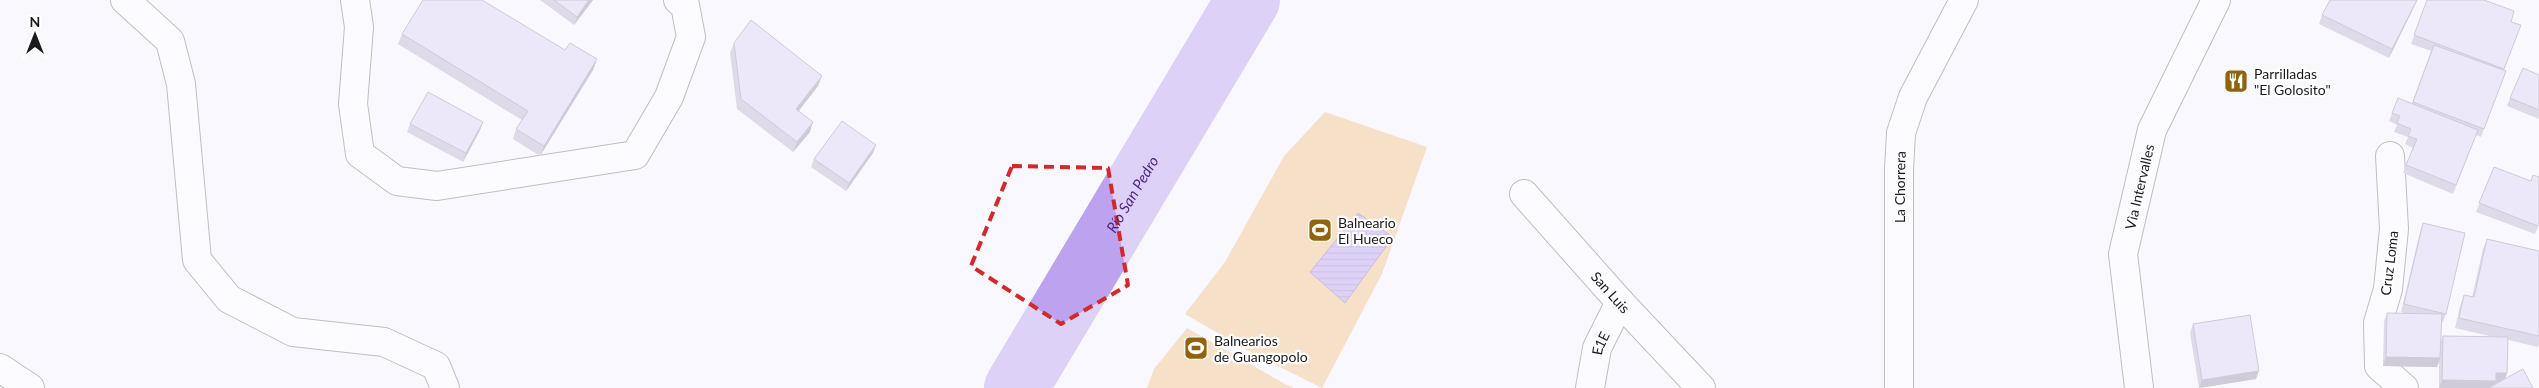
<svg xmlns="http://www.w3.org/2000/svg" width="2539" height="388" font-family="Lato,sans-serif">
<defs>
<pattern id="water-rules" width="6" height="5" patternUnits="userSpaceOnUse" patternTransform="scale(1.25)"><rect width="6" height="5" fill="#bda3ef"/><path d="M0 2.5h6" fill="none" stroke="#9984c1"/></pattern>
</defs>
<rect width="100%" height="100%" fill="#faf8ff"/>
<g fill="#f1c483">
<path d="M1325 112 1427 147 1382 274 1322 388 1252 353 1185 314 1225 262 1284 156Z"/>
<path d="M1187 328 1285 384 1294 388H1147L1154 369Z"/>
</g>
<path fill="url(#water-rules)" stroke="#8c7ab0" d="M1358 213 1393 237 1345 303 1310 272Z"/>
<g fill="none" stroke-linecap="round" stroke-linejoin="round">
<path stroke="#bda3ef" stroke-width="64" id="s1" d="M1016 388 1248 0"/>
<g stroke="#7a787f" stroke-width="30">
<g id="minor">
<path d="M125 0 170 41 181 84 197 260 229 299 293 332 384 342 436 366 445 388"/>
<path d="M355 0 359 27 353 104 360 154 397 181 437 186 635 155 669 97 691 37 685 5 678 0"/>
<path d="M2390 156 2394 229 2388 289 2378 323 2379 366 2404 388"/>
<path id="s2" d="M1524 194 1620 302 1701 388"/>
<path d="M0 368 30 388"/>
<path id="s3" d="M1590 388 1597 348 1620 302"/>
<path id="s4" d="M1899 388V169L1901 133 1913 97 1964 0"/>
</g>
</g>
<g stroke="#7a787f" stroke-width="30">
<g id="secondary">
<path id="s5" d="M2139 388 2123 254 2152 130 2216 0"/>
</g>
</g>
<use href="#minor" stroke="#fff" stroke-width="28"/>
<use href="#secondary" stroke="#fff" stroke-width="28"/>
</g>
<g fill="#beb5d1">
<path d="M540 0H593L574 25Z"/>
<path d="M2330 0H2417L2389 58 2319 24 2322 15Z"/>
<path d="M2427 0 2511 22 2521 25 2504 70 2506 71 2481 137 2476 135 2453 194 2403 173 2413 148 2405 144 2408 137 2394 132 2397 125 2389 121 2398 98 2412 103 2431 51 2411 44Z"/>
<path d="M402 34 565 50 597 59 593 70 540 156 513 139 516 129 522 120 398 44Z"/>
<path d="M734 43 818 86 799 111 810 132 793 152 737 109 730 53Z"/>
<path d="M2539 75V119L2507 106 2510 98Z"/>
<path d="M483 122 480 130 463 162 407 132 410 124Z"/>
<path d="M873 153 846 191 811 167 814 159Z"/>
<path d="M2494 167 2539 224 2535 234 2476 212Z"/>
<path d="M2423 223 2446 314 2443 322H2441V341L2443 336 2494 337 2455 328 2460 306 2464 295 2472 297 2483 249 2487 239 2539 251V344L2538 347 2508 340 2507 373 2505 379 2533 388H2439V362L2437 367 2383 366 2384 321 2387 313H2404L2401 312 2420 232Z"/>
<path d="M2193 324 2256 379 2199 388 2190 333Z"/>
</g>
<g fill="#9b94aa">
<path d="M589 0H593L574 25 577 17Z"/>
<path d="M2417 0 2416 3 2389 58 2392 49Z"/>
<path d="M597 59 593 70 540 156 544 146Z"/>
<path d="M822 76 818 86 792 119 796 109Z"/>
<path d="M483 122 480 130 463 162 466 153Z"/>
<path d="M813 122 810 132 793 152 797 142Z"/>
<path d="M876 145 873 153 846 191 849 183Z"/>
<path d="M2386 357 2440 358 2437 367 2383 366Z"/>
<path d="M2259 371 2256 379 2199 388 2202 380Z"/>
<path d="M2496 373H2507L2504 382H2496L2494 388H2439L2442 380Z"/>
</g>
<g fill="#ddd3f3" stroke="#9b94aa">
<path d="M423 0H482L565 50 570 43 597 59 544 146 516 129 528 111 402 34Z"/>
<path d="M554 0H589L577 17Z"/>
<path d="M2330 0H2417L2392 49 2322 15Z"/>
<path d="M2427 0H2484L2514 11 2511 22 2521 25 2504 69 2414 35Z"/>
<path d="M751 20 822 76 796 109 813 122 797 142 741 99 734 43Z"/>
<path d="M2434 45 2506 71 2484 129 2413 102Z"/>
<path d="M2523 68 2539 75V110L2510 98Z"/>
<path d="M428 92 483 122 466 153 410 124Z"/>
<path d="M2398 98 2478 130 2456 185 2406 165 2417 139 2408 136 2411 129 2397 123 2400 116 2392 113Z"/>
<path d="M842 121 876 145 849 183 814 159Z"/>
<path d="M2494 167 2531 181 2533 175 2539 177V223L2538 226 2479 203Z"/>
<path d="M2423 223 2465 233 2446 314 2404 304Z"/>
<path d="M2487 239 2539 251V336L2459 318 2464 295 2474 297Z"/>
<path d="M2387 313 2442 314 2440 358 2386 357Z"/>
<path d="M2250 315 2259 371 2202 380 2193 324Z"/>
<path d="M2443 336 2508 337 2507 373H2496V381L2442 380Z"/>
<path d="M2523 369 2533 388H2488Z"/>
</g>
<path d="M0 0H2539V388H0ZM1012 166 1108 168 1128 285 1061 324 971 266Z" fill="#faf8ff" fill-opacity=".55" fill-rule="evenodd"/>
<path fill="none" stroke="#d62828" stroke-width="4" stroke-dasharray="10 6" stroke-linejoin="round" d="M1012 166 1108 168 1128 285 1061 324 971 266Z"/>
<defs>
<g id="restaurant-square" transform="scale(1.25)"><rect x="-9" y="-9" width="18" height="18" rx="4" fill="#90630d" stroke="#fff"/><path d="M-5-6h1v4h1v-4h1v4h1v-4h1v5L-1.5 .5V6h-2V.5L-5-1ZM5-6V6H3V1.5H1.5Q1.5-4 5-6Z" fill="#fff"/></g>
<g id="stadium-square" transform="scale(1.25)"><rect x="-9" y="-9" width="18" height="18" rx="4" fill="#90630d" stroke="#fff"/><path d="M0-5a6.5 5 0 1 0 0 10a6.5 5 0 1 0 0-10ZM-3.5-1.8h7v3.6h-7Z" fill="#fff"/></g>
</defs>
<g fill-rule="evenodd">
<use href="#restaurant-square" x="2236" y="81"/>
<use href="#stadium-square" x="1320" y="230"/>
<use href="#stadium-square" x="1196" y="348"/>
</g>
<g text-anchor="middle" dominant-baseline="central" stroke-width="4.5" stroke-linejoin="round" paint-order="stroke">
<g font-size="14" fill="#1b1a1d" stroke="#fff" text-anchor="start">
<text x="2254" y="73">Parrilladas<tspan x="2254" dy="16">"El Golosito"</tspan></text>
<text x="1338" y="222">Balneario<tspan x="1338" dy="16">El Hueco</tspan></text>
<text x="1214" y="340">Balnearios<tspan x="1214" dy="16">de Guangopolo</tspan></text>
</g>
<g font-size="14" fill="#1b1a1d" stroke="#fff">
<text stroke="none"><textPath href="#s4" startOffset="201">La Chorrera</textPath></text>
<text stroke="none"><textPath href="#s5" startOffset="204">Vìa Intervalles</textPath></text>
<text transform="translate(2389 263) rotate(-83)">Cruz Loma</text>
<text stroke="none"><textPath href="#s2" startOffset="131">San Luis</textPath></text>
<text stroke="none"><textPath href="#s3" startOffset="46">E1E</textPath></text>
</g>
<g font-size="15" font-style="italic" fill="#4d277e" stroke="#fff">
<text stroke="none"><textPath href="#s1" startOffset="226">Río San Pedro</textPath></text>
</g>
</g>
<g transform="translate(35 35)" stroke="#ffffff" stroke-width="4" paint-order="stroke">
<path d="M0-4L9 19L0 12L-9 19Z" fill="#1b1a1d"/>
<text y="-8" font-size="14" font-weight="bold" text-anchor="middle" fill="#1b1a1d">N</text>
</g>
</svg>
